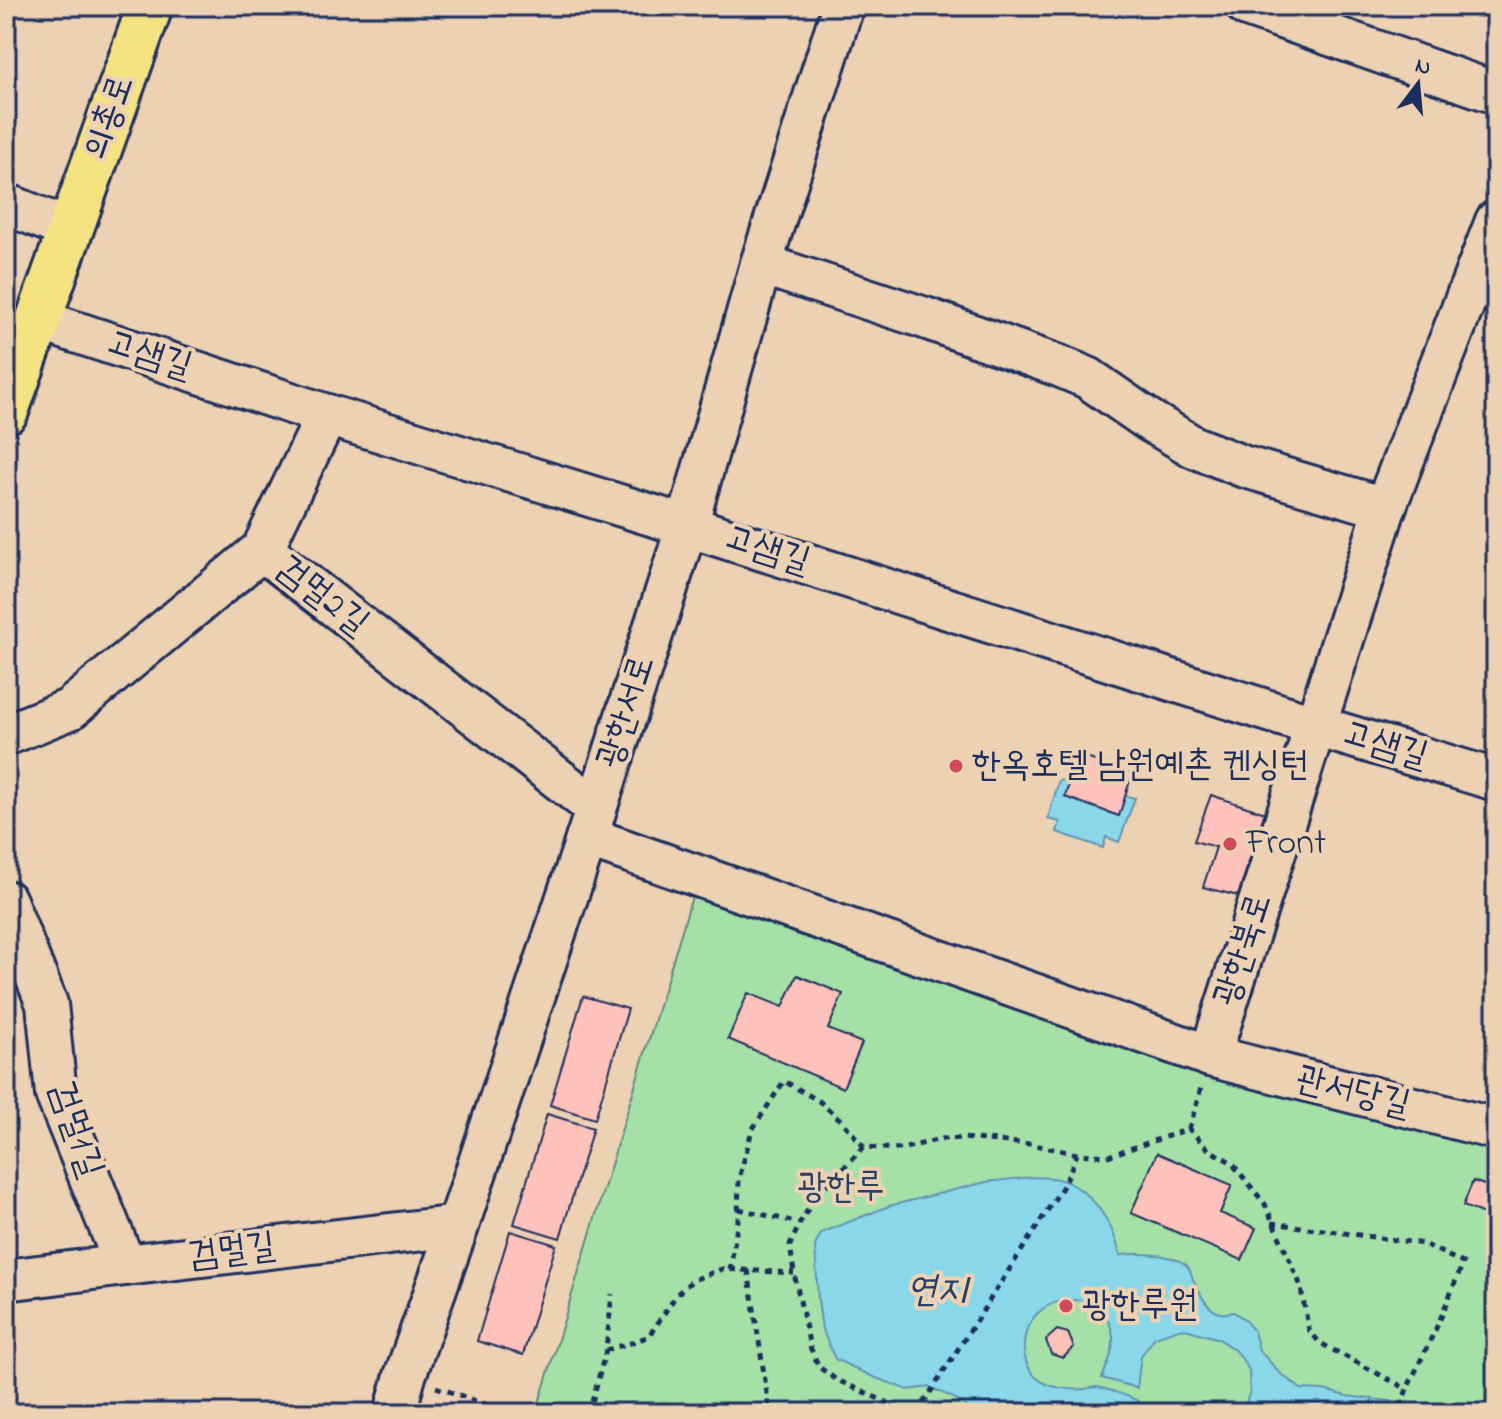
<svg xmlns="http://www.w3.org/2000/svg" width="1502" height="1419" font-family="'Indie Flower','Poor Story',sans-serif">
<rect width="100%" height="100%" fill="#ecd1b3"/>
<filter id="ink" filterUnits="userSpaceOnUse"><feTurbulence type="fractalNoise" baseFrequency=".0125" numOctaves="2"/><feDisplacementMap in="SourceGraphic" scale="16" xChannelSelector="R" yChannelSelector="G"/><feConvolveMatrix kernelMatrix="1 2 1 2 8 2 1 2 1" color-interpolation-filters="sRGB"/></filter>
<g filter="url(#ink)">
<path fill="#a5e1a7" stroke="#608882" stroke-width="2" d="M692 897 1205 1074 1496 1150V1413H536Z"/>
<g fill="#8ad7ea" stroke="#5e94b2" stroke-width="2">
<path d="M1059 780 1069 782 1065 797 1118 816 1125 796 1135 798 1119 842 1106 837 1103 848 1057 832 1060 822 1048 819Z"/>
<path d="M1032 1177C1040 1178 1050 1177 1058 1179 1091 1188 1113 1222 1120 1255 1137 1253 1176 1253 1188 1267 1191 1271 1191 1275 1193 1279 1198 1290 1207 1311 1221 1313 1225 1314 1229 1312 1234 1312L1244 1319 1254 1331 1259 1350 1280 1373 1301 1389 1324 1390 1346 1396 1391 1401 1383 1413H1238L1245 1406 1250 1391 1249 1370 1238 1353 1219 1339 1182 1328 1155 1337 1141 1356 1137 1388 1102 1378C1107 1366 1114 1351 1113 1337 1107 1283 1026 1290 1024 1345 1023 1356 1028 1371 1037 1378 1046 1387 1071 1391 1084 1389 1087 1389 1092 1387 1096 1387 1105 1388 1128 1396 1136 1400 1141 1403 1145 1409 1149 1413H975L954 1398 929 1387 908 1390 871 1376 835 1359 822 1329 818 1300 815 1246 821 1233 889 1206 986 1182Z"/>
</g>
<g fill="#fec2bb" stroke="#1b2f5e" stroke-width="2">
<path d="M1078 755 1132 774 1119 816 1065 797Z"/>
<path d="M1211 795 1265 813 1238 896 1203 887 1216 847 1194 841Z"/>
<path d="M797 975 843 994 828 1029 862 1043 843 1088 728 1039 748 993 783 1007Z"/>
<path d="M583 996 628 1009 595 1119 550 1105Z"/>
<path d="M547 1114 593 1128 560 1238 514 1224Z"/>
<path d="M1157 1153 1232 1185 1220 1213 1256 1228 1242 1260 1131 1213Z"/>
<path d="M1473 1181 1496 1189 1495 1218 1463 1206Z"/>
<path d="M510 1231 556 1245 523 1355 477 1341Z"/>
<path d="M1057 1330 1068 1333 1074 1347 1063 1358 1051 1354 1046 1340Z"/>
</g>
<g fill="none" stroke-linecap="round" stroke-linejoin="round">
<g stroke="#1b2f5e" stroke-width="46">
<g id="minor">
<path d="M1247 6 1496 93"/>
<path d="M6 204 71 230"/>
<path d="M761 264 925 318 1059 366 1088 378 1150 421 1194 447 1242 466 1385 508"/>
<path d="M39 320 327 415 687 526 1316 726 1496 780"/>
<path d="M262 550 596 808"/>
<path d="M6 735 70 709 262 550 327 415"/>
<path d="M587 837 1210 1056 1385 508 1496 221"/>
<path d="M6 901 47 1004 56 1094 125 1265"/>
<path d="M1210 1056 1496 1129"/>
<path d="M6 1280 125 1265 458 1226"/>
<path d="M395 1413 405 1376 458 1226 587 837 687 526 761 264 843 6"/>
</g>
</g>
<g stroke="#1b2f5e" stroke-width="50">
<path id="major" d="M6 411 150 6"/>
</g>
<g stroke="#1b2f5e" stroke-width="5" stroke-dasharray="6 6" stroke-linecap="butt">
<path d="M1189 1129 1201 1088"/>
<path d="M864 1147 816 1196 800 1223 790 1245 794 1273 810 1347 819 1367 835 1379 910 1413"/>
<path d="M739 1209 800 1223"/>
<path d="M1272 1223 1424 1244 1463 1263 1439 1322 1407 1389"/>
<path d="M730 1270 738 1220 739 1179 752 1130 784 1081 819 1101 843 1122 864 1147 902 1149 940 1139 963 1138 1030 1144 1077 1154 1108 1156 1189 1129 1209 1150 1231 1162 1265 1204 1300 1284 1309 1330 1320 1343 1407 1389 1398 1413"/>
<path d="M748 1270 770 1413"/>
<path d="M606 1350 631 1343 649 1336 677 1294 693 1280 722 1269 794 1273"/>
<path d="M436 1387 510 1413"/>
<path d="M589 1413 606 1350 612 1294"/>
<path d="M917 1413 1065 1183 1077 1154"/>
</g>
<use href="#minor" stroke="#ecd1b3" stroke-width="40"/>
<use href="#major" stroke="#f5e382" stroke-width="44"/>
</g>
</g>
<g fill="#d1495b" stroke="#ecd1b3" stroke-width="3">
<circle cx="956" cy="766" r="8"/>
<circle cx="1230" cy="844" r="8"/>
<circle cx="1066" cy="1306" r="8"/>
</g>
<g text-anchor="middle" dominant-baseline="central" stroke-width="8" stroke-linejoin="round" paint-order="stroke">
<g font-size="36" fill="#1b2f5e" stroke="#ecd1b3">
<text transform="translate(110 118) rotate(-71)">의총로</text>
<text transform="translate(149 356) rotate(18)">고샘길</text>
<text transform="translate(767 551) rotate(18)">고샘길</text>
<text transform="translate(322 597) rotate(38)">검멀2길</text>
<text transform="translate(627 712) rotate(-72)">광한서로</text>
<text transform="translate(1385 746) rotate(17)">고샘길</text>
<text transform="translate(1244 950) rotate(-72)">광한북로</text>
<text transform="translate(1353 1093) rotate(14)">관서당길</text>
<text transform="translate(75 1130) rotate(71)">검멀1길</text>
<text transform="translate(232 1252) rotate(-7)">검멀길</text>
</g>
<g font-size="36" fill="#1b2f5e" stroke="#ecd1b3" text-anchor="start">
<text x="972" y="766">한옥호텔 남원예촌 켄싱턴</text>
<text x="1246" y="844">Front</text>
<text x="1082" y="1306">광한루원</text>
</g>
<g font-size="36" fill="#294165" stroke="#ecd1b3">
<text x="841" y="1188">광한루</text>
</g>
<g font-size="38" font-style="italic" fill="#26406c" stroke="#ecd1b3">
<text x="937" y="1292">연지</text>
</g>
</g>
<rect width="1502" height="1419" fill="none" stroke="#ecd1b3" stroke-width="32"/>
<rect x="16" y="16" width="1470" height="1387" fill="none" stroke="#1b2f5e" stroke-width="3" filter="url(#ink)"/>
<g transform="translate(1418 84) rotate(16)" stroke="#ecd1b3" stroke-width="6" paint-order="stroke">
<path d="M0-6L14 30L0 20L-14 30Z" fill="#1b2f5e"/>
<text y="-12" font-size="22" font-weight="bold" text-anchor="middle" fill="#1b2f5e">N</text>
</g>
</svg>
